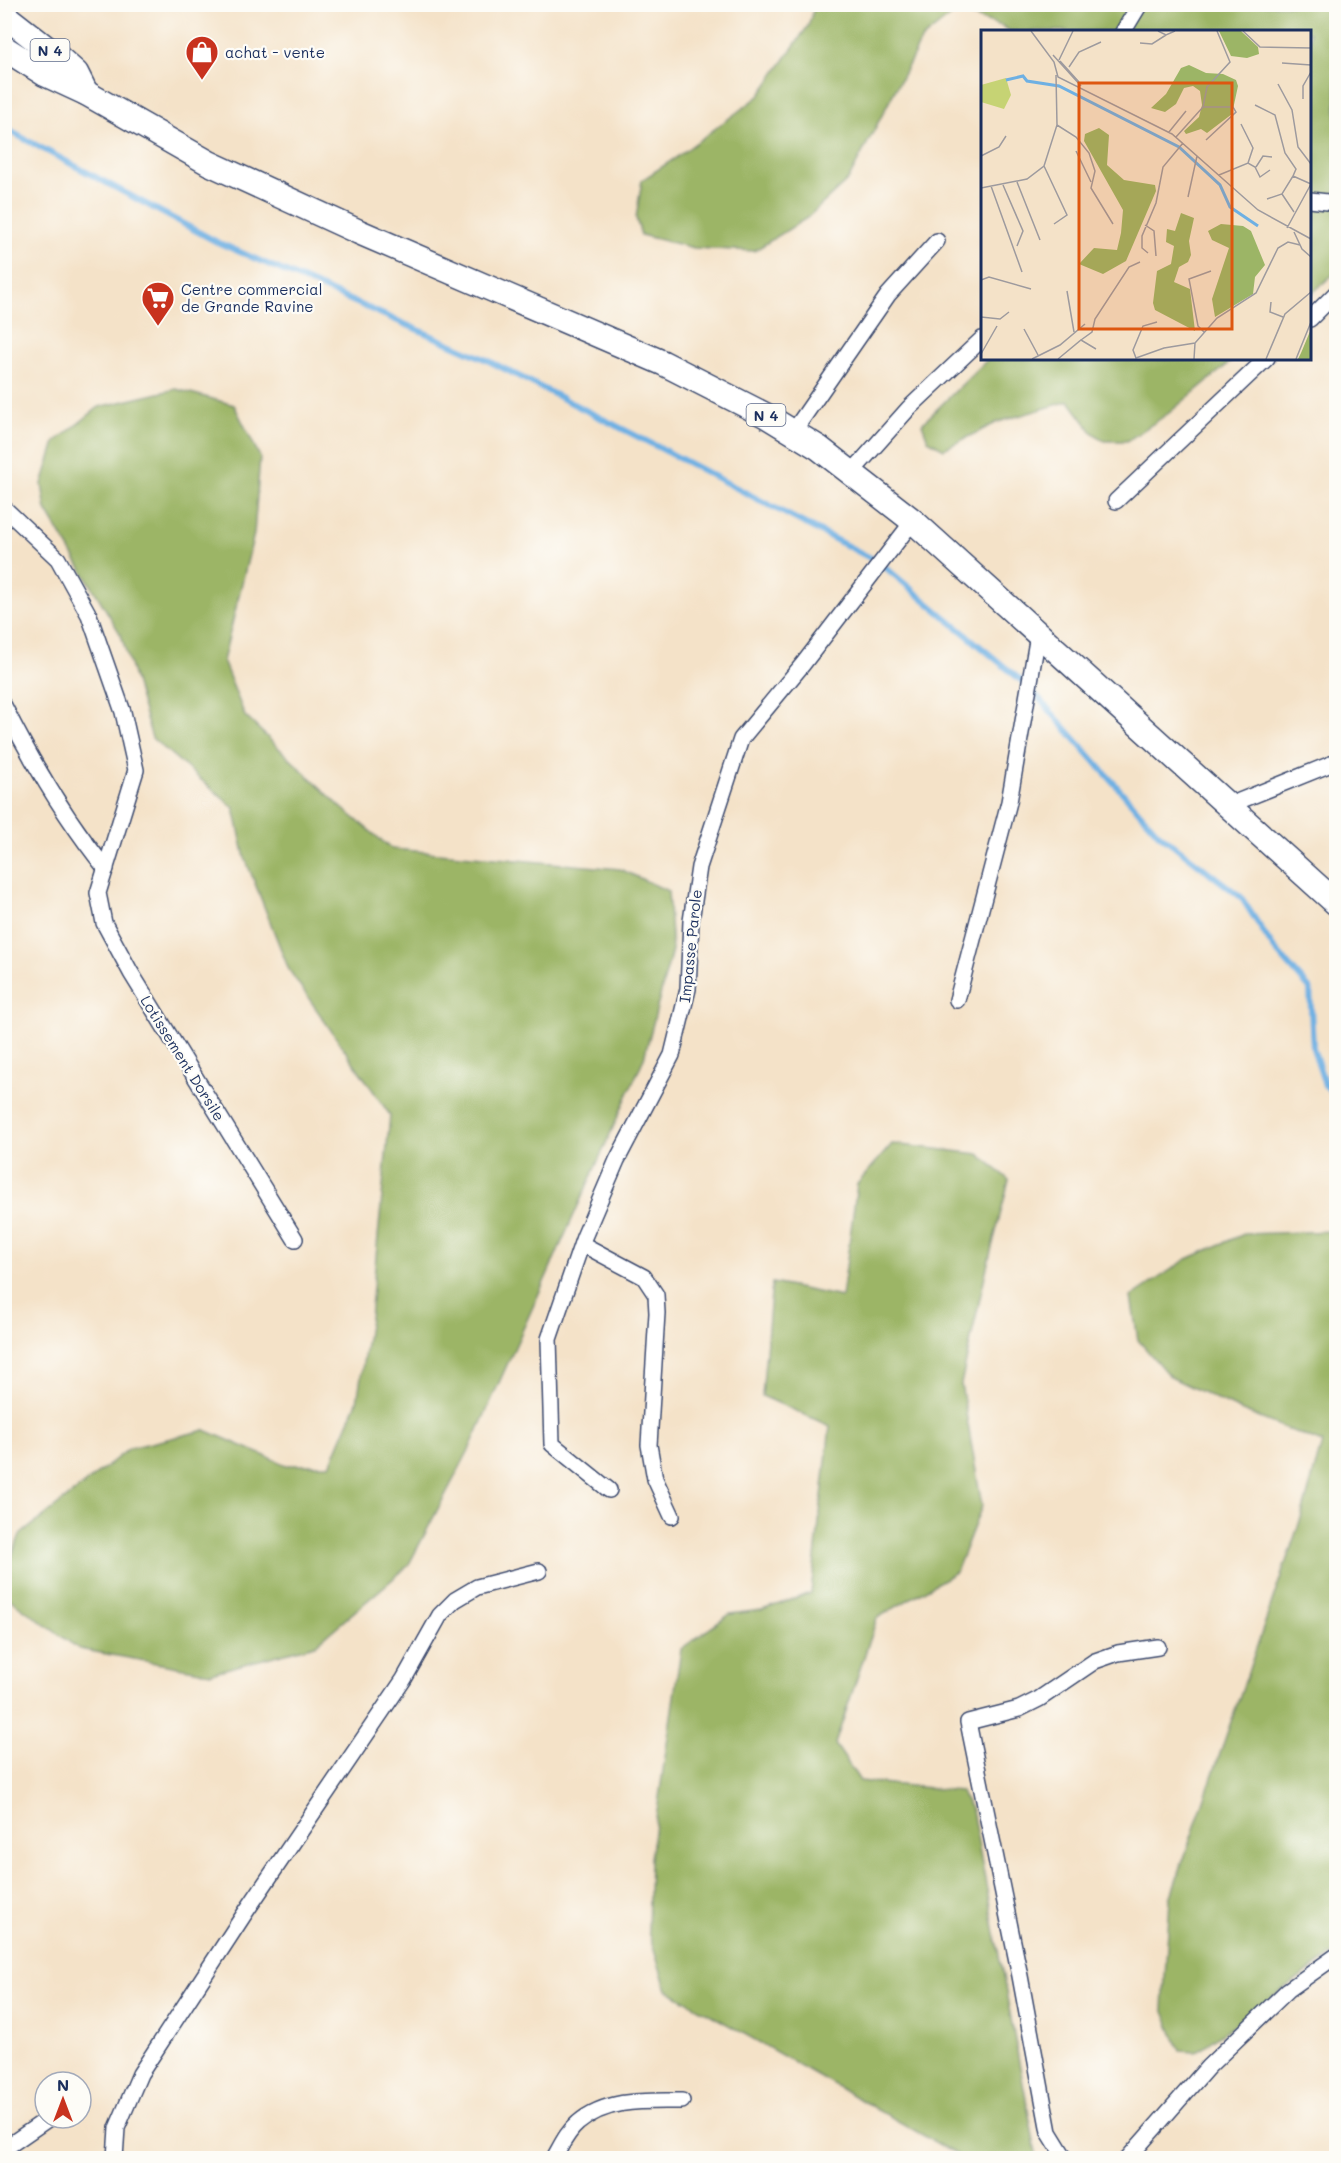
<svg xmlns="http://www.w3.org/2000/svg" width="1341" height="2163" font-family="Mali,sans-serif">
<rect width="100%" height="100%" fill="#fdfcf7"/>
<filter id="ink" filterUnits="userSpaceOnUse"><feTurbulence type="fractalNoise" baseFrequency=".0167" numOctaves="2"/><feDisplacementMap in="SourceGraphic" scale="12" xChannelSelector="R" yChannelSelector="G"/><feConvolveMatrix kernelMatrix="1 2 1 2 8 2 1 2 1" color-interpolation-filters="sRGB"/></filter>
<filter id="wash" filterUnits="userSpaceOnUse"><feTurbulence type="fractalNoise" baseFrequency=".008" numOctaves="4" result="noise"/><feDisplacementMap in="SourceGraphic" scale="24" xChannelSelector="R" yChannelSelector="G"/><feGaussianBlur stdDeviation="1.35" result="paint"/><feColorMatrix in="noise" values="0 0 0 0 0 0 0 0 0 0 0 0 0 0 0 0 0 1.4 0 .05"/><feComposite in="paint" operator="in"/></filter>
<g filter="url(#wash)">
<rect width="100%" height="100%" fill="#f4e2c8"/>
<g fill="#9cb566" stroke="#5c7262" stroke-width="1.5">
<path d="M815 5H1336V272L1310 295V32L1010 31 1002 26 957 11 922 39 848 180 807 218 754 251 694 248 641 235 636 218 642 180 674 159 759 96 808 26Z"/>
<path d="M988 359V358L1234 359 1169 413 1127 441H1104L1092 432 1069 401 998 422 944 449 928 440 922 424Z"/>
<path d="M176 389 234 405 260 457 254 534 223 661 245 716 342 808 392 849 620 869 668 891 672 950 644 1058 469 1450 408 1566 315 1645 211 1673 79 1649 4 1595 5 1573 20 1535 130 1448 205 1430 286 1465H330L357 1402 370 1318 390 1115 289 970 245 858 234 808 152 738 121 635 46 510 42 484 55 442 99 407Z"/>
<path d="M892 1144 979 1154 1009 1180 986 1271 961 1384 982 1506 956 1572 877 1618 835 1744 860 1781 960 1791 972 1810 1037 2158H963L667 1990 648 1932 650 1858 681 1649 730 1614 762 1610 811 1593 830 1426 762 1396 772 1283 842 1297 857 1184Z"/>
<path d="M1336 1231V1952L1196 2052 1180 2051 1163 2009 1170 1899 1301 1518 1322 1443 1240 1410 1170 1377 1138 1340 1131 1297 1187 1259 1244 1234Z"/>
</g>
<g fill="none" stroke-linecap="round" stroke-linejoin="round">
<path stroke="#6eb0e3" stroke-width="6" d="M4 128 217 242 487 360 660 448 880 563 1029 687 1158 833 1241 897 1273 947 1310 989 1313 1048 1325 1085 1336 1095"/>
</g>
</g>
<g filter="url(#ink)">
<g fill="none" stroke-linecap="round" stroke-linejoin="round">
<g stroke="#3c4a6e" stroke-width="18">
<g id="minor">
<path d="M1123 32 1140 4"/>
<path d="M1310 200 1336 203"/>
<path d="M1310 319 1336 293"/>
<path d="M793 432 888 295 937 241"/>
<path d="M852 472 909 408 982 339"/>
<path d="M1116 501 1267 358"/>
<path d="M4 508 58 559 89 615 123 712 136 770 98 893 104 923 131 973 295 1239"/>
<path d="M4 706C33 764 65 818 106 869"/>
<path d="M1227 806 1336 762"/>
<path d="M957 1000 1009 802 1038 635"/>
<path d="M582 1244 644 1277 656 1295 657 1313 649 1445 655 1479 672 1516"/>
<path d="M609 1490 552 1444 549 1339 584 1237 617 1160 672 1055 688 989 691 921 699 867 741 739 803 664 913 521"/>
<path d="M4 2149 49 2118"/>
<path d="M115 2158 117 2128 140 2074 247 1910 404 1679 440 1615 455 1600 477 1587 539 1571"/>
<path d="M554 2158C561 2146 567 2132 578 2123 607 2098 646 2101 682 2101"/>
<path d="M1065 2158 1049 2132 1020 1976 968 1722 1019 1709 1039 1699 1095 1661 1118 1653 1158 1647"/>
<path d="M1128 2158 1208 2067 1288 1990 1336 1956"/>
</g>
</g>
<g stroke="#3c4a6e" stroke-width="27">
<g id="primary">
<path d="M4 15 59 58 76 73 86 93"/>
<path d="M4 48 45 74 86 93 209 163 359 232 663 363 765 415 819 448 913 521 1336 903"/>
</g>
</g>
<use href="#minor" stroke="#fff" stroke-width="15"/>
<use href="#primary" stroke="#fff" stroke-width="24"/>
</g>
</g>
<defs>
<g id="shop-pin" transform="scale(1.725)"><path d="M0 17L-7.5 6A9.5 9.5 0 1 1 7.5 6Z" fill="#c8321e" stroke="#fdfcf7"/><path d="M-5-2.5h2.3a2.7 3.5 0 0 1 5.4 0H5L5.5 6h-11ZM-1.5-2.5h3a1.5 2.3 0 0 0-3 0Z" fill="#fff"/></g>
<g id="supermarket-pin" transform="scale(1.725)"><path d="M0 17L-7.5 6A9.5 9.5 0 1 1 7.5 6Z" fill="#c8321e" stroke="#fdfcf7"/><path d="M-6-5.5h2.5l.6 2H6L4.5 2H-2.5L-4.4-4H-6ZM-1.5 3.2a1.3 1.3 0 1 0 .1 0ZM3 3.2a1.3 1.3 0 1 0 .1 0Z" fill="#fff"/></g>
</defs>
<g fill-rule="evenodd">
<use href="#shop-pin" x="202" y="52"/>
<use href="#supermarket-pin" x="158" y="298"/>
</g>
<g text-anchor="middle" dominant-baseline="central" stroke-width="4.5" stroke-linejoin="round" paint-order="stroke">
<g fill="#fdfcf7" stroke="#5f6c8c" stroke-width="1.5">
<rect x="30.5" y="39" width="39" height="22" rx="4.5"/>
<rect x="746.5" y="404" width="39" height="22" rx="4.5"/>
</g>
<g font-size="14" font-weight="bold" fill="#1b2f5e">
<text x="50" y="50">N 4</text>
<text x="766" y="415">N 4</text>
</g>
<g font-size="15" fill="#1b2f5e" stroke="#fdfcf7" text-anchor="start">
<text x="225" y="52">achat - vente</text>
<text x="181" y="289">Centre commercial<tspan x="181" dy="17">de Grande Ravine</tspan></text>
</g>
<g font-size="15" fill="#1b2f5e" stroke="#fdfcf7">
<text transform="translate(690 946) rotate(-84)">Impasse Parole</text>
<text transform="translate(183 1058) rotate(58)">Lotissement Dorsile</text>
</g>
</g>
<g transform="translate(981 30)">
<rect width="330" height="330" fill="#f4e2c8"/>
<path d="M25 48 30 65 23 79 0 72V55Z" fill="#c6d374"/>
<path d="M238 1H260L277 17 278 24 266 28 250 26ZM208 35 225 43 242 44 255 50 257 56 251 84 226 103 220 99 205 104 203 101 218 87 221 75 219 61 212 56 203 58 195 74 184 82 170 78 185 64 200 38ZM118 98 128 105 126 135 143 150 174 155 175 161 145 231 122 244 98 234 113 218 136 220 140 203 142 180 103 111 104 104ZM200 183 213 188 208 211 210 225 207 232 198 237 193 252 209 259 214 301 174 280 172 273 176 241 190 234 193 216 185 212 186 199 194 201ZM240 194 262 196 270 201 284 235 274 247 272 264 234 287 231 269 248 218 231 210 227 201ZM330 299V329H317L320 323Z" fill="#9cb566"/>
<path fill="none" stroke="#6eb0e3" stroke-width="3" d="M25 50 42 46 46 51 78 56 198 117 239 155 249 177 277 196"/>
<path fill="none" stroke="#9d9a9e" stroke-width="1.5" d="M50 1 73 32 77 47 191 104 277 180 330 209M177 1 185 5 194 1M262 1 279 17 330 18M159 13 171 14 185 5M72 25 100 56M78 30 92 1M79 31 98 52M301 33 330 35M88 37 98 22 120 12M297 54 311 80 317 117 330 134M322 69V56L330 42M274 75 294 85 304 123 315 139 312 146M222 77 226 57 249 32 236 1M260 94 272 118 267 133M76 95 95 107 108 123 114 141 110 158 132 194M188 102 205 81M195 107 222 77H252L255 82 225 110M95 121 110 152M0 126 18 117 25 106M63 136 86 185 73 194M275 137 282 126 291 127M238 145 267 133 274 137 279 147 289 140M36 152 59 210M22 155 42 201 36 216M10 156 41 242M0 158 46 149 63 136 76 95 75 45M301 164 313 182M207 167 216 126M286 169 301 164 312 146 330 154M164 195 173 201 175 226M306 198 330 154M313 202 321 219 330 227M167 223 161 218V206L175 173 182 137 202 113M0 250 8 247 50 259M86 261 93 302M290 272 289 282 302 287M0 287 19 289 28 282M176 292 162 296 152 320 155 328 183 318 214 313M43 299 57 325M223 302 217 296 208 249 230 241M100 310 111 302 114 289 148 237 159 232M0 324 16 296M51 329 79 315 104 294M77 329 100 310 115 319M213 329 214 313 236 288 275 263 297 218 307 212 319 215M285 329 304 284 330 262M315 329 330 292"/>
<path fill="#de5710" fill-opacity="0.15" stroke="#de5710" stroke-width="3" d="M98 53H251V299H98Z"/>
<rect width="330" height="330" fill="none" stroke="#1b2f5e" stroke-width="3"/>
</g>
<rect width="1341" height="2163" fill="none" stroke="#fdfcf7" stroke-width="24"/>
<g transform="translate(63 2100)"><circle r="28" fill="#fdfcf7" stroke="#a3aaba" stroke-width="1.5"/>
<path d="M0-4.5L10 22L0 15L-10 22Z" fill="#c8321e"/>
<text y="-9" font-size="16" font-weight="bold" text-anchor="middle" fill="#1b2f5e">N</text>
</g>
</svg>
